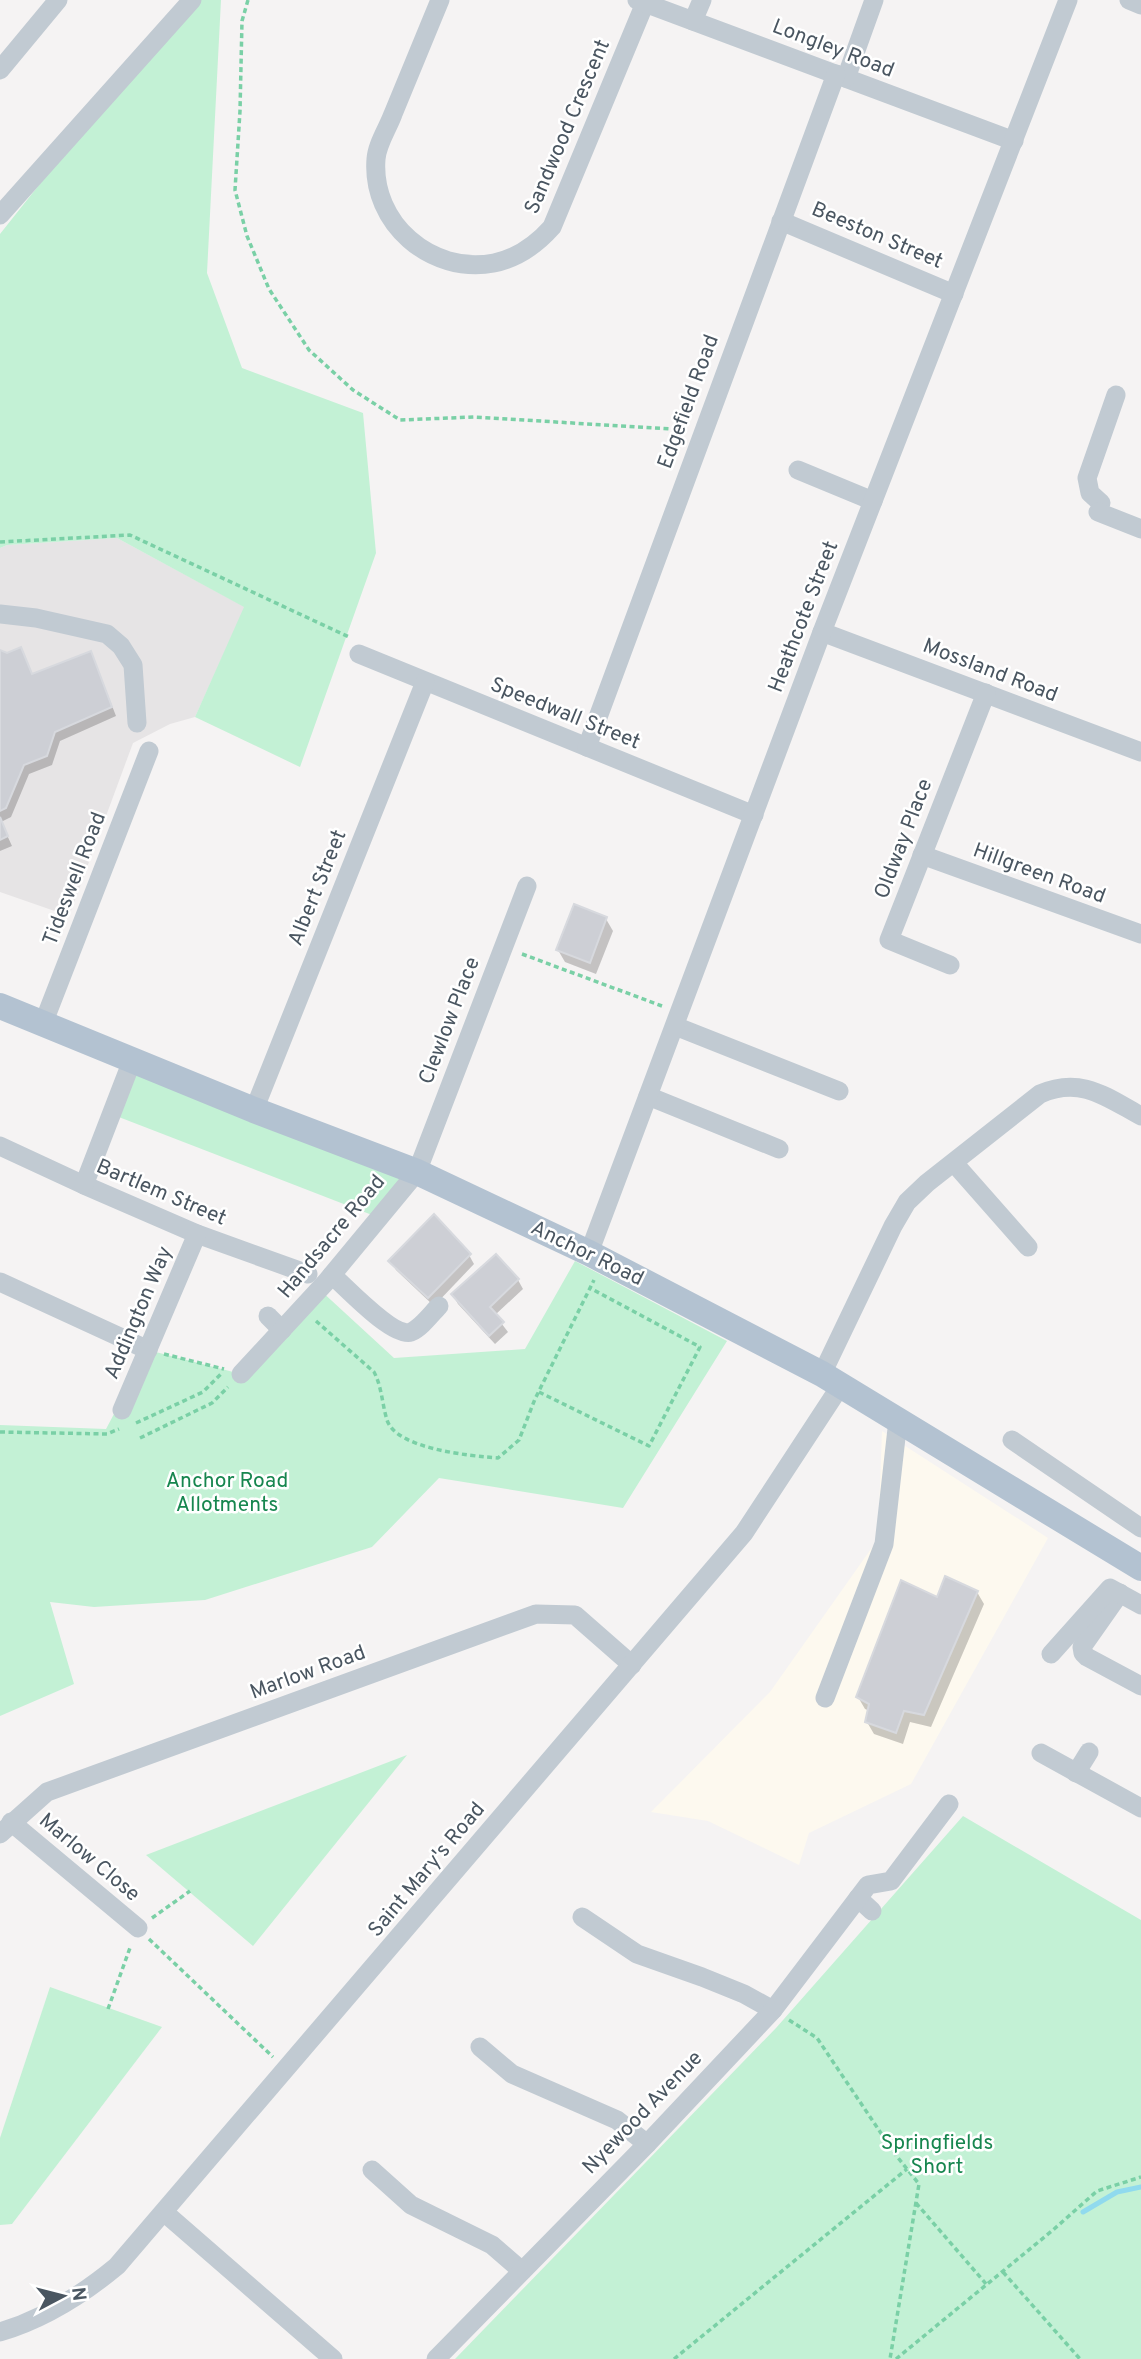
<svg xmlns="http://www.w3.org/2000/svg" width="1141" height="2359" font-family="Overpass,sans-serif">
<rect width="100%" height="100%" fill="#f5f3f3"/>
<path fill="#fdf9ef" d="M882 1431 1048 1538 911 1784 809 1833 799 1865 708 1821 651 1812 770 1692 878 1539Z"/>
<path fill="#e6e4e5" d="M117 538 245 607 195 717 170 724 133 743 69 916 0 892V548L7 545Z"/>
<g fill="#c3f1d5">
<path d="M186 0H221L207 273 242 368 363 413 376 553 300 767 195 717 244 607 117 538 7 545 0 548V234Z"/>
<path d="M134 1060 417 1172 385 1220 111 1114Z"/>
<path d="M575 1261 727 1341 623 1508 439 1478 372 1547 205 1600 94 1607 50 1602 74 1684 0 1716V1425L106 1429 148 1350 241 1374 319 1289 394 1358 525 1349Z"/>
<path d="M407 1755 253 1946 146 1855Z"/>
<path d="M963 1816 1141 1920V2359H455L776 2028Z"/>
<path d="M50 1987 162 2027 12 2224 0 2225V2138Z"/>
</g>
<g fill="#0003">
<path d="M0 652 32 675 95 662 116 716 60 741 52 765 29 774 11 817 1 822 12 846 0 851Z"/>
<path d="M606 919 613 931 596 974 565 962 558 950Z"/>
<path d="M469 1255 474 1264 434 1306 396 1270 391 1261Z"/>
<path d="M518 1280 523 1289 495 1315 508 1332 495 1344 458 1304 453 1295Z"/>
<path d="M977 1592 984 1604 931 1727 910 1722 903 1744 874 1734 867 1722 870 1711 865 1709 858 1697 938 1599Z"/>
</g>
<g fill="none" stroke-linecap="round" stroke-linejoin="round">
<path stroke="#90daee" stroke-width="5" d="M1083 2212 1117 2192 1141 2187"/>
</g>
<g fill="#cdcfd5" stroke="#d7d9de" stroke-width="2">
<path d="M21 647 32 674 91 651 112 707 55 732 47 756 24 765 6 808 0 811V650L7 653Z"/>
<path d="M0 817 8 836 0 840Z"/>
<path d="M574 904 607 917 590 963 556 950Z"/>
<path d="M434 1214 471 1254 428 1298 388 1261Z"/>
<path d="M496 1254 519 1279 490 1307 504 1322 489 1336 451 1294Z"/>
<path d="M945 1576 978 1591 924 1715 904 1711 896 1733 865 1722 869 1704 856 1697 901 1580 937 1597Z"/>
</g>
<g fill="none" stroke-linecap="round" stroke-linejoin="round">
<g stroke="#7ad0a6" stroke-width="3.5" stroke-dasharray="5 3.5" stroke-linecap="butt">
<path d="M248 0 242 21 240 111 235 190 247 236 269 289 309 350 353 390 400 420 474 417 687 430"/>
<path d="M0 542 130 535 349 637"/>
<path d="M522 954 662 1006"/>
<path d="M316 1321 374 1372C382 1387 382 1404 387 1420 396 1449 471 1456 498 1458L519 1440 535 1399 594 1280"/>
<path d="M164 1354 224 1369"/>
<path d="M539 1392 649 1446 700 1347 590 1288"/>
<path d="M136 1423 203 1392 222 1373"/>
<path d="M0 1432 107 1434 119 1429"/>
<path d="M140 1438 212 1403 228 1387"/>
<path d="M152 1918 190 1891"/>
<path d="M149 1939 273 2057"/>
<path d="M108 2009 131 1945"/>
<path d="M789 2020 817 2038 895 2154 919 2184 890 2359"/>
<path d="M916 2203 987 2285"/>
<path d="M1003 2272 1080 2359"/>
<path d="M674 2359 907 2169"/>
<path d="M896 2359 1053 2230 1097 2191 1141 2177"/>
</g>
<g stroke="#c1cad2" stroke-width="19">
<path d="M440 0C424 38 409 76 393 114 388 128 377 144 376 159 371 223 431 275 494 263 518 258 536 245 552 227L645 3"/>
<path d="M637 0 1014 141"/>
<path d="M1129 0 1141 5"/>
<path d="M693 21 702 0"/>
<path d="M0 70 58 0"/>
<path d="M846 78 874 0"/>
<path d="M0 215 192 0"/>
<path d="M781 221 954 294"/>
<path d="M798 470 873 501"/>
<path d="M1101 503 1090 493 1087 478 1116 395"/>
<path d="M1098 512 1141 529"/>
<path d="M0 614 36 618 107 634 121 646 133 665 137 723"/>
<path d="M822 632 1141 752"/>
<path d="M359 654 754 815"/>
<path d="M587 747 836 74"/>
<path d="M922 855 1141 934"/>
<path d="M950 965 889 940 986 693"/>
<path d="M43 1024 149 751"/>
<path d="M675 1026 839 1091"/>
<path d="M648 1096 779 1149"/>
<path d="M254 1110 425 682"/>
<path d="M0 1146 84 1185 197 1234 308 1274"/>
<path d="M954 1163 1028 1247"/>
<path d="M84 1185 128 1071 134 1060"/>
<path d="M589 1253 822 632 1068 0"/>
<path d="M332 1275C346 1287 393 1338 411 1332 421 1328 432 1313 439 1306"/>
<path d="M0 1282 148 1350"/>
<path d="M268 1316 282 1330"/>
<path d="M241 1374 326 1282 417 1172 527 886"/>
<path d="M822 1374 893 1226 907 1202 927 1183 1040 1094C1081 1076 1106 1097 1141 1116"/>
<path d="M122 1410 197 1234"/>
<path d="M1012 1440 1141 1528"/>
<path d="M1120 1593 1082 1647 1083 1653 1087 1657 1141 1686"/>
<path d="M1051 1654 1110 1588 1141 1605"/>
<path d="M825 1698 884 1544 898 1420"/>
<path d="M1041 1753 1141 1808"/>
<path d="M1076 1773 1089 1752"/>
<path d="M11 1822 138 1928"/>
<path d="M0 1834 47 1792 536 1614 575 1615 632 1665"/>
<path d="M858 1898 872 1911"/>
<path d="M582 1917 637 1954 702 1977 744 1994 773 2010"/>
<path d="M480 2047 512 2074 617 2120 647 2144"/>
<path d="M372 2170 411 2205 492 2245 522 2271"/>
<path d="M165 2213 333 2359"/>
<path d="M0 2332C44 2319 82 2295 117 2266L744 1533 841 1385"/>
<path d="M436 2359 647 2144 773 2010 868 1885 891 1881 949 1804"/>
</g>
<path stroke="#b3c2d1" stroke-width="26" d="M0 1006 254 1110 417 1172 589 1253 822 1374 1141 1568"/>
</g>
<g text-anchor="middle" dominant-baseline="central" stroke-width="5" stroke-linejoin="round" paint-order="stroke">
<g font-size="21" fill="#4a5661" stroke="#fff">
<text transform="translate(833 49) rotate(21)">Longley Road</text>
<text transform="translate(568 127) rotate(-67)">Sandwood Crescent</text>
<text transform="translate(877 236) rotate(23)">Beeston Street</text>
<text transform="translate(689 402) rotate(-70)">Edgefield Road</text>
<text transform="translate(804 617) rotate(-69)">Heathcote Street</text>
<text transform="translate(990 671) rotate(21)">Mossland Road</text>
<text transform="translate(565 714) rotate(22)">Speedwall Street</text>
<text transform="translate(904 839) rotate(-69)">Oldway Place</text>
<text transform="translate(1039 874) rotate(20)">Hillgreen Road</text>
<text transform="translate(75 879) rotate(-69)">Tideswell Road</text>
<text transform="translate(318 888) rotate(-68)">Albert Street</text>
<text transform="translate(450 1021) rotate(-69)">Clewlow Place</text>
<text transform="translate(161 1193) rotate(23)">Bartlem Street</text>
<text transform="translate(332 1237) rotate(-50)">Handsacre Road</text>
<text transform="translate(587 1254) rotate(26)">Anchor Road</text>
<text transform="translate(139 1313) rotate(-67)">Addington Way</text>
<text transform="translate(308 1673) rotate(-20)">Marlow Road</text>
<text transform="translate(89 1858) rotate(40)">Marlow Close</text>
<text transform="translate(427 1870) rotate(-50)">Saint Mary's Road</text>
<text transform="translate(643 2113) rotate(-46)">Nyewood Avenue</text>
</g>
<g font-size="21" fill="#17864f" stroke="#fff">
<text x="227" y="1481">Anchor Road<tspan x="227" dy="24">Allotments</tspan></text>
<text x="937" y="2143">Springfields<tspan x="937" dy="24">Short</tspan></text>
</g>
</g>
<g transform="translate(63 2296) rotate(83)" stroke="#ffffff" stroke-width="5" paint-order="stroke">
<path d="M0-5L12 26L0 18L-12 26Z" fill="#4a5661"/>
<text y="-10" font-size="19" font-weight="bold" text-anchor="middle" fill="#4a5661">N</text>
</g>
</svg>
